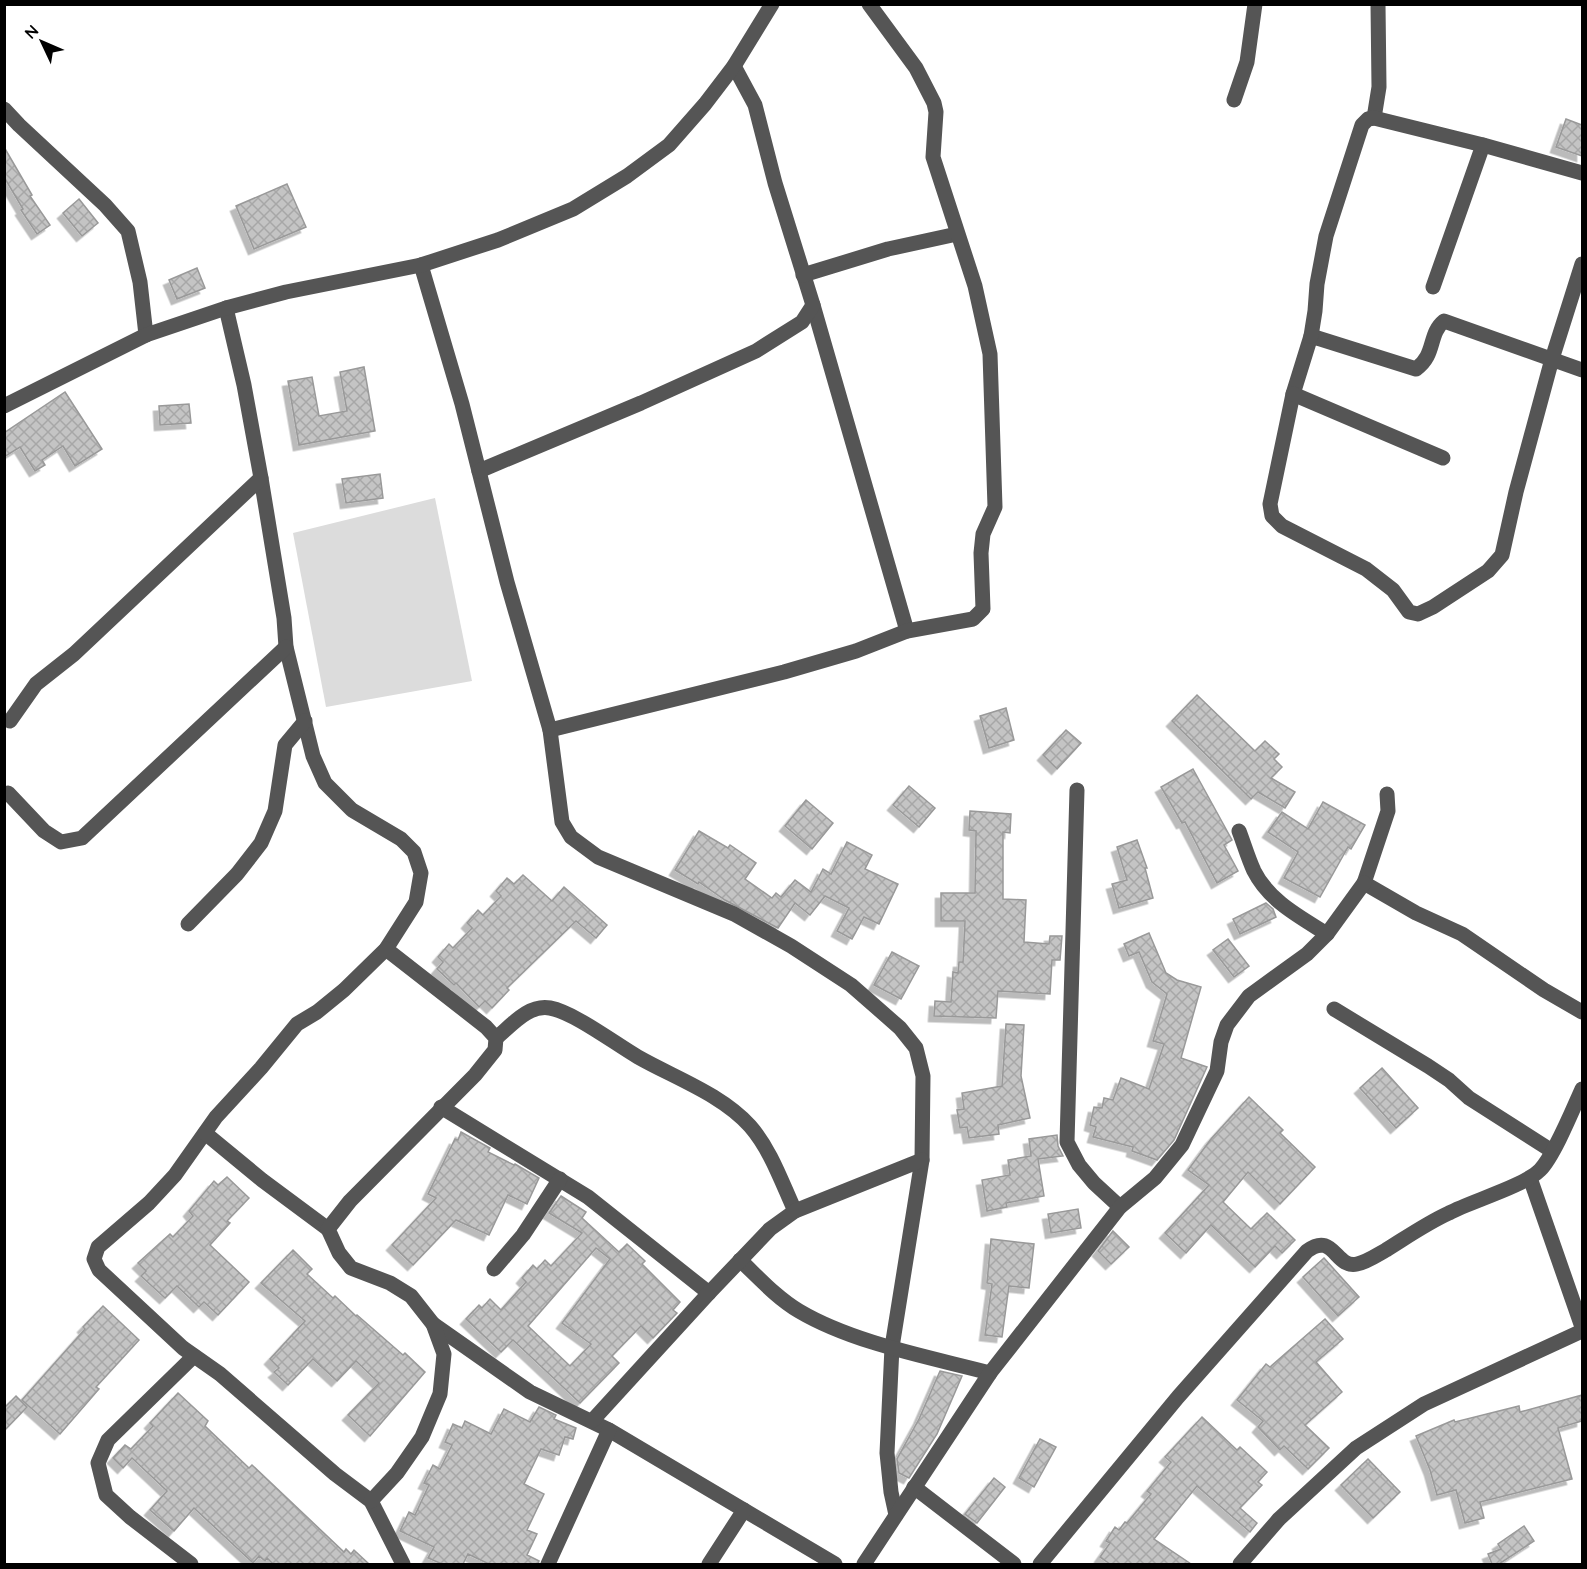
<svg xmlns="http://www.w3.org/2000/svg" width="1587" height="1569" font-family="Quicksand,sans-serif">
<defs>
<pattern id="building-cross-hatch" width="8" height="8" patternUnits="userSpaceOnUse" patternTransform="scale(1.5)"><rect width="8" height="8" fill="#c4c4c4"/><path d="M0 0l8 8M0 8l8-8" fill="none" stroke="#a7a7a7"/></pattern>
<filter id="shadow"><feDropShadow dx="-5.5" dy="5.5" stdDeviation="0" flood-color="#0004"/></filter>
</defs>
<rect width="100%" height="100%" fill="#fff"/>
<path fill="#dcdcdc" d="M435 498 472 681 326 707 293 533Z"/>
<g fill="url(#building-cross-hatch)" stroke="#999" stroke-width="1.5" fill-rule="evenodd" filter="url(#shadow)">
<path d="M1566 119 1582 125V156L1556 147Z"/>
<path d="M4 147 32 195 30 196 50 225 37 234 21 210 23 209 4 177Z"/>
<path d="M287 184 306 227 254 249 236 206Z"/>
<path d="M79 199 98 223 82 236 63 213Z"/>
<path d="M197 268 205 288 177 299 169 280Z"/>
<path d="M364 367 375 431 299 445 288 381 312 377 319 416 347 411 340 372Z"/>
<path d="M65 392 102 449 75 466 63 446 42 460 45 465 35 471 20 447 4 457V433Z"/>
<path d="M189 404 191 423 160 425 159 406Z"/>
<path d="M380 474 383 498 346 503 342 479Z"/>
<path d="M1197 695 1255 751 1265 741 1279 754 1274 759 1282 767 1271 778 1295 792 1285 808 1258 792 1251 799 1172 721Z"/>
<path d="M1006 708 1014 740 989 748 980 716Z"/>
<path d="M1066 730 1081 743 1057 769 1043 755Z"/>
<path d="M1193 769 1232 840 1224 845 1238 871 1217 883 1185 822 1182 823 1161 787Z"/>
<path d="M909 786 935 808 919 827 893 805Z"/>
<path d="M806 800 833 823 812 849 785 826Z"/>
<path d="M1323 802 1365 825 1351 849 1348 847 1320 897 1284 878 1298 852 1268 832 1282 812 1308 829Z"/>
<path d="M970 811 1011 814 1010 833 1003 832V899L1026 900 1024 942 1049 944 1050 936H1062L1060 960H1052L1050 994 998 991 996 1018 934 1016 935 1001 951 1002 953 972 958 973 959 962H963L965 921H941V893H975L976 831 969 830Z"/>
<path d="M699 831 728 848 730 845 756 863 745 879 772 898 776 893 781 897 795 880 811 892 823 869 831 874 847 842 872 855 865 869 898 884 879 924 864 917 852 939 837 931 849 908 825 896 810 915 795 903 778 928 725 900 699 882 698 884 675 870Z"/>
<path d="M1137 840 1147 868H1145L1153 898 1119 908 1112 884 1127 880 1117 847Z"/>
<path d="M523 875 552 901 564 887 607 925 596 938 576 921 507 988 509 990 492 1008 485 1001 479 1007 456 983 454 985 437 969 443 962 438 957 449 944 453 948 472 928 467 923 478 910 483 915 501 896 496 891 507 878 514 884Z"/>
<path d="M1266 903 1273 909 1276 917 1240 934 1233 919Z"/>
<path d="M1149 933 1166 973 1177 980 1201 987 1181 1058 1207 1067 1174 1140 1157 1160 1132 1151 1133 1147 1093 1137 1096 1127 1090 1125 1094 1107 1102 1108 1104 1098 1113 1100 1121 1078 1149 1089 1164 1044 1153 1041 1167 994 1152 982 1139 952 1129 956 1124 944Z"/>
<path d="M1228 939 1249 966 1234 977 1213 950Z"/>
<path d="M892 952 919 966 901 999 874 985Z"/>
<path d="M1006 1024 1024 1025 1021 1076 1030 1118 998 1125 999 1134 969 1138 967 1127 960 1128 957 1110 964 1109 962 1093 1002 1086Z"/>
<path d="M1382 1068 1418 1108 1396 1128 1360 1088Z"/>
<path d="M1249 1097 1283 1130 1280 1133 1315 1167 1280 1204 1248 1172 1223 1202 1251 1229 1267 1213 1295 1240 1282 1253 1275 1246 1255 1267 1211 1225 1186 1253 1165 1233 1209 1185 1188 1170 1211 1139Z"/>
<path d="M461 1132 490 1148 488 1152 514 1165 515 1164 539 1178 527 1204 508 1195 489 1235 456 1220 413 1265 392 1245 436 1198 428 1194 455 1139 458 1140Z"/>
<path d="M1057 1135 1058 1146 1063 1156 1038 1159 1044 1196 1006 1203 1007 1207 987 1211 982 1180 1010 1175 1008 1160 1031 1156 1029 1139Z"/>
<path d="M227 1177 249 1198 227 1221 230 1223 210 1245 249 1282 218 1315 204 1302 199 1307 177 1286 165 1298 141 1276 146 1271 138 1263 170 1234 173 1237 193 1216 189 1211 214 1181 218 1185Z"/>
<path d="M561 1196 586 1212 582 1218 619 1252 627 1244 645 1261 642 1264 680 1302 673 1310 677 1313 653 1338 641 1326 612 1356 619 1363 580 1403 513 1340 501 1352 466 1319 479 1305 482 1308 490 1299 501 1310 526 1282 522 1278 533 1265 537 1269 545 1260 551 1266 582 1233 549 1213ZM596 1248 610 1259 562 1323 591 1344 570 1366 528 1326Z"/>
<path d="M1078 1209 1081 1228 1051 1233 1048 1214Z"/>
<path d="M1113 1231 1129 1247 1111 1264 1098 1251Z"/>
<path d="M991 1239 1034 1244 1029 1288 1009 1286 1002 1337 985 1335 992 1284 987 1283Z"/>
<path d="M293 1250 312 1269 307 1274 333 1298 335 1296 356 1316 357 1315 403 1355 405 1353 425 1372 370 1436 348 1415 379 1383 356 1361 337 1381 313 1359 288 1385 274 1372 279 1368 270 1359 305 1321 261 1283Z"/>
<path d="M1324 1258 1359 1297 1338 1316 1303 1277Z"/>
<path d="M103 1306 139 1340 96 1387 99 1389 60 1434 22 1400 85 1329 83 1327Z"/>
<path d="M1325 1319 1343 1339 1316 1362 1342 1392 1305 1425 1329 1448 1308 1469 1284 1446 1280 1450 1258 1427 1263 1421 1237 1400 1266 1364 1270 1367Z"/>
<path d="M940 1371 962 1376 937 1434 909 1478 899 1473 897 1459 919 1419Z"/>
<path d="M178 1393 208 1421 205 1426 249 1468 252 1465 344 1552 346 1549 351 1554 354 1550 369 1564H273L267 1558 265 1561 259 1556 253 1563 194 1508 174 1531 150 1510 167 1491 132 1458 123 1468 113 1458 125 1445 131 1449 153 1426 150 1423Z"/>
<path d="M1582 1395V1421L1558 1428 1572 1479 1480 1502 1484 1518 1465 1523 1456 1490 1437 1495 1430 1470 1416 1436 1454 1420 1455 1422 1519 1406 1520 1412Z"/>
<path d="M16 1396 27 1407 4 1431V1408Z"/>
<path d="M539 1407 556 1415 554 1419 576 1428 573 1439 565 1437 559 1455 541 1449 524 1484 544 1494 527 1530 537 1534 527 1555 539 1561 538 1564H489L468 1554 463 1564H442L428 1558 434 1547 400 1531 409 1512 415 1515 429 1485 424 1483 433 1465 440 1469 452 1445 445 1442 453 1424 462 1428 465 1421 491 1434 504 1409 530 1422Z"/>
<path d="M1202 1417 1237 1450 1240 1447 1267 1472 1258 1482 1262 1485 1240 1508 1257 1523 1250 1532 1197 1486 1154 1539 1191 1564H1110L1100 1557 1110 1543 1106 1541 1115 1527 1119 1530 1125 1522 1127 1523 1151 1494 1147 1491 1171 1462 1165 1457Z"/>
<path d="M1040 1439 1056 1447 1034 1487 1019 1478Z"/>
<path d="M1368 1459 1400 1492 1373 1518 1341 1485Z"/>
<path d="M994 1478 1005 1487 977 1523 965 1514Z"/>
<path d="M1524 1526 1534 1541 1499 1564H1492L1488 1554 1501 1549 1498 1544Z"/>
</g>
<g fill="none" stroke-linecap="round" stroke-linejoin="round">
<g stroke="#555" stroke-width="15">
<path d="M734 66 755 105 775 183 813 305 907 631"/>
<path d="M1234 100 1247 62 1255 4"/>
<path d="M4 109 19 125 105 205 128 231 140 282 146 335"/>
<path d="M1374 118 1379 87 1378 4"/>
<path d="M1582 264 1552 359 1516 492 1502 555 1488 571 1433 607 1418 614 1409 612 1393 590 1366 569 1282 526 1272 516 1270 504 1293 394 1311 336 1416 369C1436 355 1428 334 1444 321L1582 370"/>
<path d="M421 265 462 404 507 582 550 730 562 822 571 837 598 857 734 914 791 946 851 985 900 1028 916 1048 923 1076 922 1160 892 1347 887 1453 891 1492 896 1515"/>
<path d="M803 275 888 249 957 234"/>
<path d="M1433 287 1483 145"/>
<path d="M226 308 244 385 261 478 284 618 286 647 313 756 325 783 352 810 401 839 414 852 421 873 416 902 386 949 344 990 317 1012 297 1024 261 1068 216 1117 175 1175 149 1203 98 1247 94 1259 99 1270 183 1348 220 1374 335 1474 371 1501 403 1564"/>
<path d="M1311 336 1315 311 1317 284 1326 236 1362 125 1368 119 1374 118 1483 145 1582 173"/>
<path d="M1293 394 1443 458"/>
<path d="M4 406 146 335 226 308 286 292 421 265 498 240 573 209 627 176 669 145 705 104 734 66 772 4"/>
<path d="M479 471 641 403 756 351 802 322 813 305"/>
<path d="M10 721 36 684 74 654 261 478"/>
<path d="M550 730 784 672 856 651 907 631 973 619 983 609 981 553 983 534 995 507 990 354 975 286 933 157 936 112 934 103 916 68 869 4"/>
<path d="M1077 790 1067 1142 1079 1165 1094 1183 1120 1207"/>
<path d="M8 793 44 831 61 842 82 838 286 647"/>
<path d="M1387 794 1388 811 1364 883 1416 913 1462 934 1544 990 1582 1012"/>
<path d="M1239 831C1244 844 1248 858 1254 871 1269 901 1300 917 1327 934"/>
<path d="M188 924 237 874 261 843 275 811 285 745 305 721"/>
<path d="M1334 1009 1428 1066 1449 1080 1469 1098 1552 1151"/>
<path d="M496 1038C511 1026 528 1004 550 1008 575 1013 614 1043 638 1057 675 1078 721 1094 750 1126 771 1150 782 1183 795 1211"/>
<path d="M441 1107 588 1197 709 1293"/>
<path d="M205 1133 262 1180 328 1229"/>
<path d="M1530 1178 1582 1327"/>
<path d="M740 1260C759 1278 777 1298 799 1311 853 1343 929 1357 990 1373"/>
<path d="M494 1269 523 1235 560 1179"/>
<path d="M433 1324 530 1392 609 1430 835 1564"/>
<path d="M592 1421 709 1293 770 1229 795 1211 922 1160"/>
<path d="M914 1487 1014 1564"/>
<path d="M371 1501 397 1473 422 1437 440 1394 444 1354 433 1324 411 1296 390 1283 351 1268 339 1253 328 1229 350 1201 475 1075 495 1050 496 1038 486 1027 386 949"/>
<path d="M191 1564 130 1517 106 1495 98 1463 108 1440 194 1356"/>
<path d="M548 1564 609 1430"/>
<path d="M709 1564 744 1510"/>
<path d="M864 1564 990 1373 1120 1207 1155 1178 1182 1145 1217 1071 1221 1042 1227 1025 1249 996 1307 954 1327 934 1364 883"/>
<path d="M1040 1564 1178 1397 1307 1251C1334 1231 1335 1269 1357 1264 1367 1262 1377 1255 1386 1250 1407 1237 1427 1223 1449 1213 1472 1201 1524 1186 1540 1170 1554 1156 1573 1109 1582 1089"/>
<path d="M1240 1564 1279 1519 1356 1448 1424 1404 1582 1331"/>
</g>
</g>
<rect width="1587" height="1569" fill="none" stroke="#000000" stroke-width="12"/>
<g transform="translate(42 42) rotate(314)" stroke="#ffffff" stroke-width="4.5" paint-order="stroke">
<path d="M0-4.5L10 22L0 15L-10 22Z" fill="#000000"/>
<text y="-9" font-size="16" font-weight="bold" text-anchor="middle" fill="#000000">N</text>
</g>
</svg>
